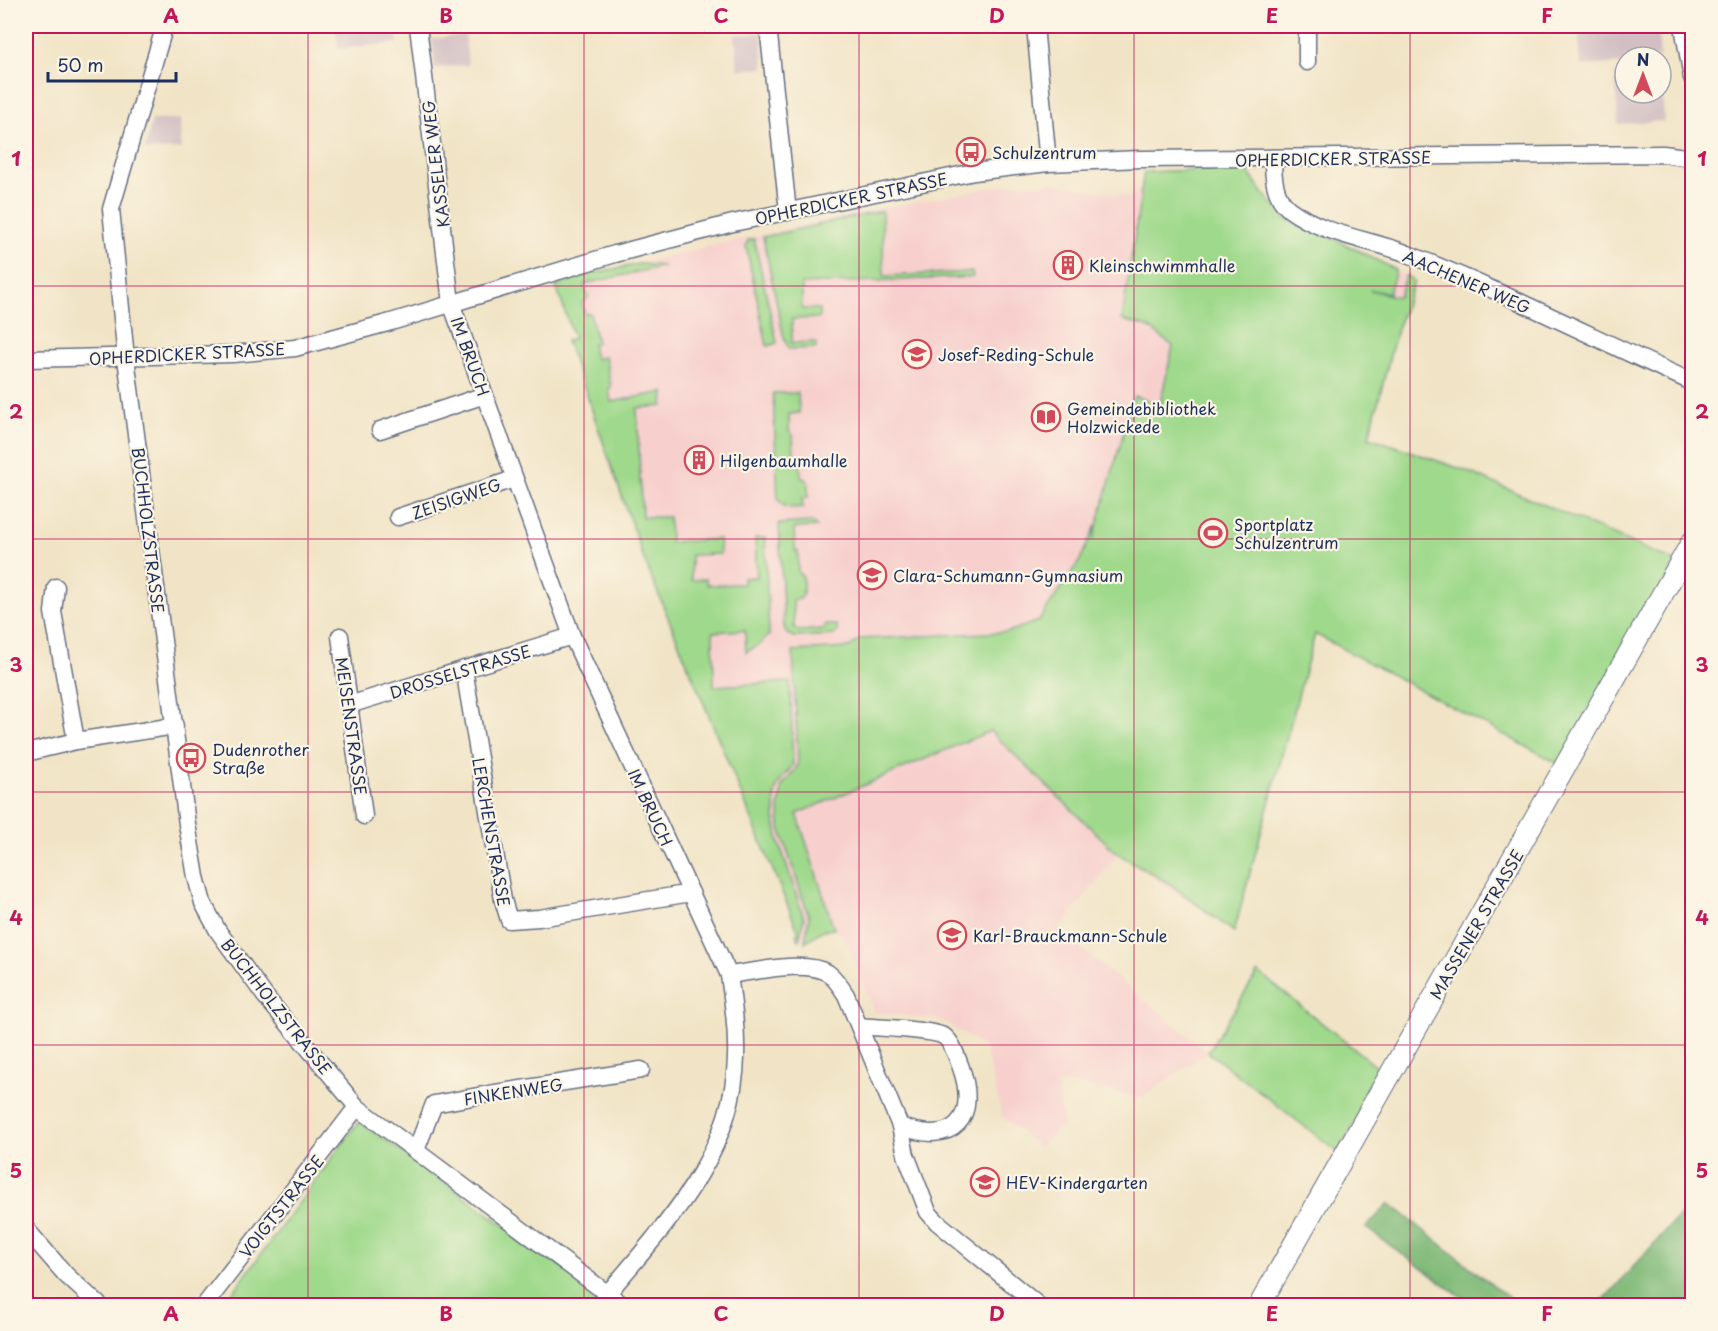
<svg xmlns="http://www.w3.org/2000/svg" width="1718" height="1331" font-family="'Playpen Sans',sans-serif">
<rect width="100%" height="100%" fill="#fcf5e5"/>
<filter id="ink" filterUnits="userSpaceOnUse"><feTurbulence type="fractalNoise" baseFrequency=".0167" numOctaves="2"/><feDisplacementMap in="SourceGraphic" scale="12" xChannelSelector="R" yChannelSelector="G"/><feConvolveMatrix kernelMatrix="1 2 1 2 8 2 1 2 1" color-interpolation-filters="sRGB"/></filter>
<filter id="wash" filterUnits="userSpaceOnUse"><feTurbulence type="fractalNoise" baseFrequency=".008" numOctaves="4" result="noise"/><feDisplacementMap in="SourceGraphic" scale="24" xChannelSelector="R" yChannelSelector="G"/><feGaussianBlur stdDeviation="1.35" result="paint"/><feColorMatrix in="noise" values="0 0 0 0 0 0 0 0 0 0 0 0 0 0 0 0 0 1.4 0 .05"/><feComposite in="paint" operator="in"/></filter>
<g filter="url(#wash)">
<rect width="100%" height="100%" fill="#f1e4c6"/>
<path fill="#f7d0cd" d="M1245 168 1264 194 1286 219 1343 243 1396 270 1414 281 1397 329 1234 932 1118 854 1059 930 1208 1052 1141 1098 1068 1083 1057 1086 1064 1125 1039 1147 1002 1117 985 1048 941 1020 874 1012 846 940 834 929 823 930 805 942 799 940 796 934 799 933 643 557 585 390 566 341 574 338 556 286 590 274 738 240 883 208 1008 184 1057 183 1130 197 1141 187 1144 172Z"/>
<g fill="#d2bec3">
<path d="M336 26H396L398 43 338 49Z"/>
<path d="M1578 26H1658L1660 57H1625V63L1581 66Z"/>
<path d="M762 33 764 68 738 70 735 35Z"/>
<path d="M465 35 468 65 435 68 432 39Z"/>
<path d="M1661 70 1664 121 1618 124 1615 74 1625 73V93H1661Z"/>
<path d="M180 119 181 149 145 150 152 120Z"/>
</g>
<g fill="#9fd98b" stroke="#5d8474" stroke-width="1.5">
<path d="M1245 168 1264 194 1286 219 1343 243 1396 270 1389 293 1370 290 1399 297 1406 275 1414 281 1397 329 1369 437 1464 470 1676 562 1565 767 1315 634 1234 932 1170 884 1118 854 990 731 797 814 834 929 823 930 805 942 809 917 780 828 779 808 782 786 797 767 798 760 793 651 849 648 860 639 1008 632 1039 621 1079 562 1096 525 1093 540 1134 396 1160 404 1173 346 1148 327 1122 320 1144 172Z"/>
<path d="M882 211 884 276 972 272 973 277 802 284V309H819V318L792 319V343L816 342V348L789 349 784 338 763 237Z"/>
<path d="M754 239 777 343 767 346 746 246 748 240Z"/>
<path d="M639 264 664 266 584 284 588 298 582 303 585 314 590 313 597 343 592 344 595 359 605 357 611 387 609 389 611 402 664 392 663 406 637 408 642 517H669L670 542 719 539 720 554 691 555V580L706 579 707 585 743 584V578L757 577 755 538H765L769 635 759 645 746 652 745 630 713 632 714 686 790 682 793 765 780 781 775 792V822L779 842 804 918 799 940 796 934 799 933 643 557 585 390 566 341 574 338 556 286 590 274Z"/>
<path d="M773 393H798L799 413 789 414V431L793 435 794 458 800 461 801 477 808 481V498H802L803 507C791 508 783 510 778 498Z"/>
<path d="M812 522 817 527 794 528 795 551H798V572L803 577V595L800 599 793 600 794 627 799 631 824 629 825 625H837V632L834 635 795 637 787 634 784 626 779 524Z"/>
<path d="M1258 972 1383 1072 1338 1152 1208 1052Z"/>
<path d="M359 1121 617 1306H223Z"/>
</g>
<g fill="#7fb977" stroke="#4d746a" stroke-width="1.5">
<path d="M1389 1203 1518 1305H1473L1366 1228Z"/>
<path d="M1679 1216 1692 1229V1305H1599Z"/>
</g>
</g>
<g filter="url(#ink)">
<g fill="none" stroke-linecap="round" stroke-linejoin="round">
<g stroke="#666e82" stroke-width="19">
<g id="minor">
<path d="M163 26 162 35 111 209 126 358 187 824 196 877 203 903 218 931 265 996 357 1107 624 1306"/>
<path d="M418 26 451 303 572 636 729 975C733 1003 737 1030 736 1057 734 1154 666 1224 608 1293"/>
<path d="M768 26 788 212"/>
<path d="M1035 26 1048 163"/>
<path d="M1307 26V62"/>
<path d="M1683 26 1692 78"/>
<path d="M1273 159C1273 176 1274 197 1289 209 1324 235 1369 239 1408 254 1505 292 1598 340 1692 382"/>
<path d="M26 359 233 354 295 348 391 322 615 254 733 223 974 172 1048 163 1140 159 1663 154 1692 158"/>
<path d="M380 430 485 395"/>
<path d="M398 517 514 479"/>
<path d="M56 587 53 612 76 741"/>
<path d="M340 636 364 816"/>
<path d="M464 669 503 900 509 920 539 918 691 893"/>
<path d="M349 705 572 636"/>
<path d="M26 753 76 741 175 726"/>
<path d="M729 975C756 972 804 959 828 973 836 979 841 987 846 995L900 1126 906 1155 928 1212 937 1222 1039 1306"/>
<path d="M859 1026C875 1028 934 1029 945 1037 953 1044 956 1055 960 1065 980 1118 954 1147 900 1126"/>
<path d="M416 1150 434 1104 489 1094 641 1070"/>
<path d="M26 1229 66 1275 100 1306"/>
<path d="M204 1306 357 1107"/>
</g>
</g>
<g stroke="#666e82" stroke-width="23">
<path id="tertiary" d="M1259 1306 1692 542"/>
</g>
<use href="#minor" stroke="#fff" stroke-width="16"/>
<use href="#tertiary" stroke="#fff" stroke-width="21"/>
</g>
</g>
<path fill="none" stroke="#c2185b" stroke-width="1.5" stroke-opacity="0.55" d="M308 26V1306M584 26V1306M859 26V1306M1134 26V1306M1410 26V1306M26 286H1692M26 539H1692M26 792H1692M26 1045H1692"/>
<defs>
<g id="bus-ring" transform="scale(1.5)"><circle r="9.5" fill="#fcf5e5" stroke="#d1495b" stroke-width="1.5"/><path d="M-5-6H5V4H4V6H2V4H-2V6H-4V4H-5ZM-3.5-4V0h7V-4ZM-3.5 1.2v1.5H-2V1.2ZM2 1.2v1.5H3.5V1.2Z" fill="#d1495b"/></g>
<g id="building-ring" transform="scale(1.5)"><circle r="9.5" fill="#fcf5e5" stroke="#d1495b" stroke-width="1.5"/><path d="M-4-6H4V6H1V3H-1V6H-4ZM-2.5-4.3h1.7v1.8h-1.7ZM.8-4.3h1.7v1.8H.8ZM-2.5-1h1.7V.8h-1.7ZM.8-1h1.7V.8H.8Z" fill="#d1495b"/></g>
<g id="school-ring" transform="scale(1.5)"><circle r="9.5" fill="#fcf5e5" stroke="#d1495b" stroke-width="1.5"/><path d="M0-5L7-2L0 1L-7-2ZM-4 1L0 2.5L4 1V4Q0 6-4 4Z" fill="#d1495b"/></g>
<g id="library-ring" transform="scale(1.5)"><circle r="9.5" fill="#fcf5e5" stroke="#d1495b" stroke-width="1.5"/><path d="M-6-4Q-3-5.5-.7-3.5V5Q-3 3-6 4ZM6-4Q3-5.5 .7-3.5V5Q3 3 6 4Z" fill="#d1495b"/></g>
<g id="stadium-ring" transform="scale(1.5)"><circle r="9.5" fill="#fcf5e5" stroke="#d1495b" stroke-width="1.5"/><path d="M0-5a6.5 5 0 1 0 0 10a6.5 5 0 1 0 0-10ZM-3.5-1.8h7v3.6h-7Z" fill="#d1495b"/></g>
</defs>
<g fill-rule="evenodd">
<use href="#bus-ring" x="971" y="152"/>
<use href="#building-ring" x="1068" y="265"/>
<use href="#school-ring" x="917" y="354"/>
<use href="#library-ring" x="1046" y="417"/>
<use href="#building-ring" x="699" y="460"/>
<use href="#stadium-ring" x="1213" y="533"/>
<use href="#school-ring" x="872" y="575"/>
<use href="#bus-ring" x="191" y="758"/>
<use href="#school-ring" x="952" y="935"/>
<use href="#school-ring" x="985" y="1182"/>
</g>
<g text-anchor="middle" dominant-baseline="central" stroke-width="4.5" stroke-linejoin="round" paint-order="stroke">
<g font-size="16" fill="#1b2f5e" stroke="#fcf5e5" text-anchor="start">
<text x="992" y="152">Schulzentrum</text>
<text x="1089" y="265">Kleinschwimmhalle</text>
<text x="938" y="354">Josef-Reding-Schule</text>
<text x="1067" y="408">Gemeindebibliothek<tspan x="1067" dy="18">Holzwickede</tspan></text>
<text x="720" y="460">Hilgenbaumhalle</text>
<text x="1234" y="524">Sportplatz<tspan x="1234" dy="18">Schulzentrum</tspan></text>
<text x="893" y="575">Clara-Schumann-Gymnasium</text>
<text x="212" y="749">Dudenrother<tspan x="212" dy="18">Straße</tspan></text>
<text x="973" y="935">Karl-Brauckmann-Schule</text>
<text x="1006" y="1182">HEV-Kindergarten</text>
</g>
<g font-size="16" fill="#1b2f5e" stroke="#fcf5e5">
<text transform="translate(1333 158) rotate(-1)">OPHERDICKER STRASSE</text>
<text transform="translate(435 164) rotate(-97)">KASSELER WEG</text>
<text transform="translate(851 198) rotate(-12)">OPHERDICKER STRASSE</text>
<text transform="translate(1467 281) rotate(23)">AACHENER WEG</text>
<text transform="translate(187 353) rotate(-3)">OPHERDICKER STRASSE</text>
<text transform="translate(471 356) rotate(70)">IM BRUCH</text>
<text transform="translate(456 498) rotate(-19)">ZEISIGWEG</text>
<text transform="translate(149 530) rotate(83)">BUCHHOLZSTRASSE</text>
<text transform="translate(460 671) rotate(-17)">DROSSELSTRASSE</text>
<text transform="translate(352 726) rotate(82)">MEISENSTRASSE</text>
<text transform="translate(651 807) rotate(65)">IM BRUCH</text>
<text transform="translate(492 832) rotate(80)">LERCHENSTRASSE</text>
<text transform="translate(1476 924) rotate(-60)">MASSENER STRASSE</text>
<text transform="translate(277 1006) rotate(52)">BUCHHOLZSTRASSE</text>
<text transform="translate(513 1091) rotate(-9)">FINKENWEG</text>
<text transform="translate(281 1206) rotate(-52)">VOIGTSTRASSE</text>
</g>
</g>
<rect width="1718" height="1331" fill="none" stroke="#fcf5e5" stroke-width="66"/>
<g transform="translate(1643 75)"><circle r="28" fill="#fcf5e5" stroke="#a2a6af" stroke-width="1.5"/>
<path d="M0-4.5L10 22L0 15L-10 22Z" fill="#d1495b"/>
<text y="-9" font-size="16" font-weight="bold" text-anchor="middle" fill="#1b2f5e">N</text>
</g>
<path d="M48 72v9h128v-9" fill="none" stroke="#1b2f5e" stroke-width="3"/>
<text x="57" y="72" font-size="18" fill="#1b2f5e" stroke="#fcf5e5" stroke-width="4.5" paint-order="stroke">50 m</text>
<rect x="33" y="33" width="1652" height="1265" fill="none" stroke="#c2185b" stroke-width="2"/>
<g font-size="20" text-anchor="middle" font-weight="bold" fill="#c2185b">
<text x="171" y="23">A</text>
<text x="446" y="23">B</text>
<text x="721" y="23">C</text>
<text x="997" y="23">D</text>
<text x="1272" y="23">E</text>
<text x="1547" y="23">F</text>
<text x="16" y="166">1</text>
<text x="1702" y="166">1</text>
<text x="16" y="419">2</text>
<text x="1702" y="419">2</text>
<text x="16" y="672">3</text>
<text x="1702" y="672">3</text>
<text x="16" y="925">4</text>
<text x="1702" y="925">4</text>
<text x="16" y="1178">5</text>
<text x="1702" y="1178">5</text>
<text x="171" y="1321">A</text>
<text x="446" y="1321">B</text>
<text x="721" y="1321">C</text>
<text x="997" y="1321">D</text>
<text x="1272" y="1321">E</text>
<text x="1547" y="1321">F</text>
</g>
</svg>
